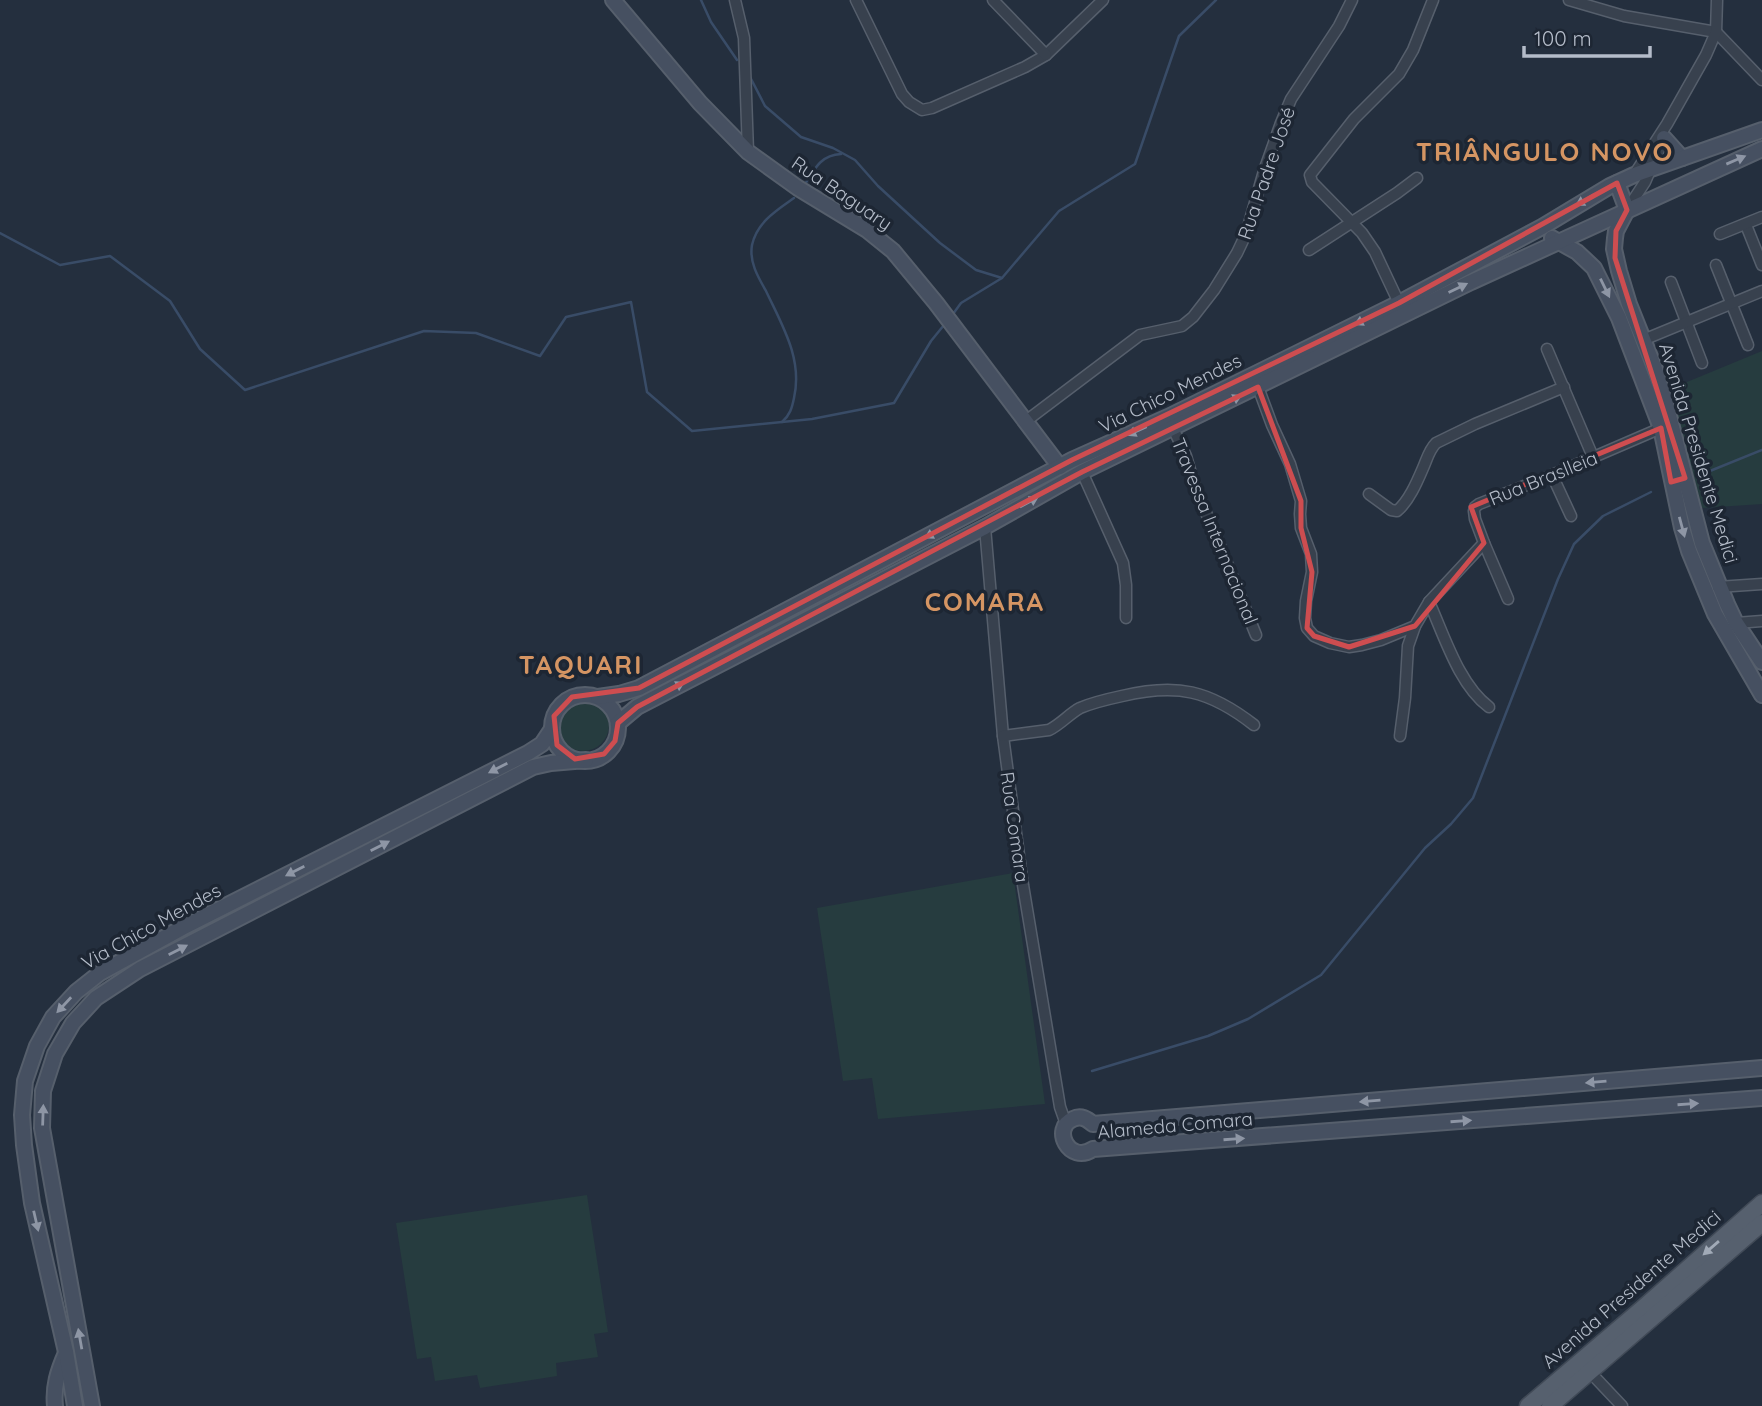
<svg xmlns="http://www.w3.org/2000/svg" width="1762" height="1406" font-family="Quicksand,sans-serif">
<rect width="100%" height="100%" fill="#242f3e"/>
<g fill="#263c3f">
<path d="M1762 351V504L1702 508 1670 389Z"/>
<circle cx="583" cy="725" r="26"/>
<path d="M1013 873 1045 1104 878 1119 872 1078 843 1081 817 908Z"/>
<path d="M587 1195 608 1332 594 1334 598 1357 556 1363 557 1376 480 1388 477 1375 435 1381 431 1357 417 1359 396 1223Z"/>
</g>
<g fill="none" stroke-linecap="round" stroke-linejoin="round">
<g stroke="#394c67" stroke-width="2.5">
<path d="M701 0 711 22 737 60"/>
<path d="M749 75 765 106 801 137 833 148 855 160 878 186 940 243 976 270 1002 278"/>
<path d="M804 186C814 170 820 155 841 154"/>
<path d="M0 233 60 265 110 256 170 301 200 349 245 390 424 331 476 333 540 356 566 317 631 302 647 392 692 431 812 419 894 403 931 341 944 325"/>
<path d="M953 314 961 303 1002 278 1059 211 1135 164 1179 36 1216 0"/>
<path d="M782 422C790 415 792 408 794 398 803 359 782 325 766 291 758 277 749 262 752 245 757 222 777 210 794 198"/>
<path d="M1705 473 1762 450"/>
<path d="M1092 1071 1208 1036 1248 1019 1321 975 1425 848 1451 824 1473 798 1558 579 1574 544 1603 516 1651 492"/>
</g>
<g stroke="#565f6c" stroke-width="13">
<g id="street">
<path d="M735 0 744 38 748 152"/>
<path d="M856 0 902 94 909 102 922 110 932 108 1025 67 1046 55 1103 0"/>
<path d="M993 0 1046 55"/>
<path d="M1569 0 1624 16 1716 32 1762 80"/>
<path d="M1634 175 1667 124 1706 55 1716 32 1717 0"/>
<path d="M1628 208 1645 182 1664 138"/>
<path d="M1746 225 1762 265"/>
<path d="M1720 234 1762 217"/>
<path d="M1309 250 1397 193 1417 178"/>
<path d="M1716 265 1748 345"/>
<path d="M1671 282 1702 363"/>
<path d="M1399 303 1375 252 1362 233 1312 182 1310 175 1354 119 1399 74 1413 50 1433 0"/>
<path d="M1643 340 1762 291"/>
<path d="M1547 349 1593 457"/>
<path d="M1258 387 1272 425 1290 464 1301 501 1300 514 1301 528 1311 554 1312 572 1306 601 1305 618 1307 628 1314 636 1330 643 1349 647 1362 645 1381 640 1415 626 1429 602 1484 543 1475 519 1474 511 1475 507 1479 504 1552 475 1661 428"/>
<path d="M1026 421 1140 335 1182 326 1193 317 1214 290 1237 253 1246 234 1264 171 1281 123 1291 99 1339 26 1352 0"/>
<path d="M1173 428 1186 456 1195 487 1218 541 1256 635"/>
<path d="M1082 472 1123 563 1126 585V618"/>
<path d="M1552 475 1571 516"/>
<path d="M1369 494 1391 510 1397 511C1409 501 1417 482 1423 468 1427 459 1429 450 1436 443L1475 424 1564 387"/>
<path d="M985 527 1003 736 1023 885 1060 1107 1066 1124"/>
<path d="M1484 543 1508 599"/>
<path d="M1718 587 1762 584"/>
<path d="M1429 602C1444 635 1459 685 1489 707"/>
<path d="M1736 623 1762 621"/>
<path d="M1003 736 1049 730C1061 724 1069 714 1080 708 1094 702 1108 699 1122 696 1177 683 1209 690 1254 725"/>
<path d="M1400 736 1405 698 1408 646 1415 626"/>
<path d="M1589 1371 1622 1406"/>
</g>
</g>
<g stroke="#565f6c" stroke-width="18">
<g id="secondary">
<path d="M613 0 700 103 748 152 798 188 867 230 893 251 936 303 1060 467"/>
<path d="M1664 138 1682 158"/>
<path d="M1617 183 1627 210 1616 231 1615 238 1614 249 1619 271 1629 304 1655 369 1666 404 1702 543 1727 604 1736 623 1762 662"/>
<path d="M1552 238 1577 252 1594 268 1619 318 1661 428 1682 528 1689 551 1715 614 1762 695"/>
<circle cx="585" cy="728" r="33"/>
<path d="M598 697 619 694 639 688 1072 460 1168 417 1399 303 1542 227 1610 186 1634 175 1762 130"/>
<path d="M618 723 637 707 985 527 1082 472 1471 282 1762 149"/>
<path d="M1762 1068 1093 1124C1087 1119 1081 1115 1073 1119 1051 1128 1069 1165 1093 1149L1762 1098"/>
<path d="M55 1406C53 1387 58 1371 66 1353"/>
<path d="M75 1406 66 1352 32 1203 24 1145 22 1115 25 1081 37 1046 53 1017 76 992 100 973 182 928 528 753 542 744 552 729"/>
<path d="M92 1406 42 1128 43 1091 55 1054 73 1023 96 998 140 969 533 767 551 763 586 760"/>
</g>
</g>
<g stroke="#414a57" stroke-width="19">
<g id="primary">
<path d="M1528 1406 1643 1308 1762 1203"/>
<path d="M1550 1406 1762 1223"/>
</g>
</g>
<use href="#street" stroke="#38414e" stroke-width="10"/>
<use href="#secondary" stroke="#465061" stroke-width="14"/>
<use href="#primary" stroke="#56606e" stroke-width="16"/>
</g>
<defs><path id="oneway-solid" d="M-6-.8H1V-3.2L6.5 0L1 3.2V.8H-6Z" transform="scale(1.75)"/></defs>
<g fill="#8e96a5">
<use href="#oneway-solid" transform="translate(1736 160) rotate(-23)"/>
<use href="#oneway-solid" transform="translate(1585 200) rotate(150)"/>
<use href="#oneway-solid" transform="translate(1458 288) rotate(-26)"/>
<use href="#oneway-solid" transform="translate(1605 288) rotate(64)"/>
<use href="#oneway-solid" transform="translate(1364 320) rotate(154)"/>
<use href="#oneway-solid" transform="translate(1232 400) rotate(-26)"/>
<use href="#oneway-solid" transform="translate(1137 431) rotate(156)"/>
<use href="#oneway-solid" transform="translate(1029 502) rotate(-29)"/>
<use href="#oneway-solid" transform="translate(1682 527) rotate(75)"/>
<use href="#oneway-solid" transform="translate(934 533) rotate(152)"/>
<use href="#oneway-solid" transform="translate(675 687) rotate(-27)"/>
<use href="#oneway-solid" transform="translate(498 768) rotate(153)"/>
<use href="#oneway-solid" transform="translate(380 846) rotate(-27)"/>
<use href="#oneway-solid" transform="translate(295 871) rotate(153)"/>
<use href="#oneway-solid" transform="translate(178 950) rotate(-27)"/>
<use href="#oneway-solid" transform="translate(64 1005) rotate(133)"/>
<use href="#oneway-solid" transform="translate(1596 1082) rotate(175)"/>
<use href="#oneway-solid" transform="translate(1370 1101) rotate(175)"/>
<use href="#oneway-solid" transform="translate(1688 1104) rotate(-4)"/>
<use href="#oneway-solid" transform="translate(43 1115) rotate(-88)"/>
<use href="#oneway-solid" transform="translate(1461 1121) rotate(-4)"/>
<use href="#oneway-solid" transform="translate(1234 1139) rotate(-4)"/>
<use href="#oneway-solid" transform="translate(36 1221) rotate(77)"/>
<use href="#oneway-solid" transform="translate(80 1339) rotate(-100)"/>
</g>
<use fill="#a1aab7" href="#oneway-solid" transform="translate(1711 1248) rotate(139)"/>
<path fill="none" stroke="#ce4d50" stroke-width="5" stroke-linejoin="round" d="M1617 183 1627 210 1616 231 1615 258 1685 478 1671 482 1661 428 1471 507 1484 543 1415 626 1349 647 1314 636 1307 628 1312 572 1301 528V501L1258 387 1082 472 637 707 618 723 615 741 604 754 575 759 557 745 554 716 572 697 639 688 1072 460 1399 303Z"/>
<g text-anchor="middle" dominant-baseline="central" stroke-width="7" stroke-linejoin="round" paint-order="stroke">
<g font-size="19" fill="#b4bcc9" stroke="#1d2633">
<text transform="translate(1266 173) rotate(-71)">Rua Padre José</text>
<text transform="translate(842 193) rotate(34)">Rua Baguary</text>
<text transform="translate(1170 393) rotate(-26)">Via Chico Mendes</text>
<text transform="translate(1699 453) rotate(73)">Avenida Presidente Medici</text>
<text transform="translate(1543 478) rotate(-22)">Rua Braslleia</text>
<text transform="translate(1215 531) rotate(68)">Travessa Internacional</text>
<text transform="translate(1015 827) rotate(82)">Rua Comara</text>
<text transform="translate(151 926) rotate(-29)">Via Chico Mendes</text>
<text transform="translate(1175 1125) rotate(-5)">Alameda Comara</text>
<text transform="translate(1631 1289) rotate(-41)">Avenida Presidente Medici</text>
</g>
<g font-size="26" font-weight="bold" letter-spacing="2" fill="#d59563" stroke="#1d2633">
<text x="1545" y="151">TRIÂNGULO NOVO</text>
<text x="985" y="601">COMARA</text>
<text x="581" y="664">TAQUARI</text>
</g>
</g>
<path d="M1524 46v10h126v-10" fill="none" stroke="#b4bcc9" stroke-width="3.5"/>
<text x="1534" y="46" font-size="21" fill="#b4bcc9" stroke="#1d2633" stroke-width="5" paint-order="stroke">100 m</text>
</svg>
